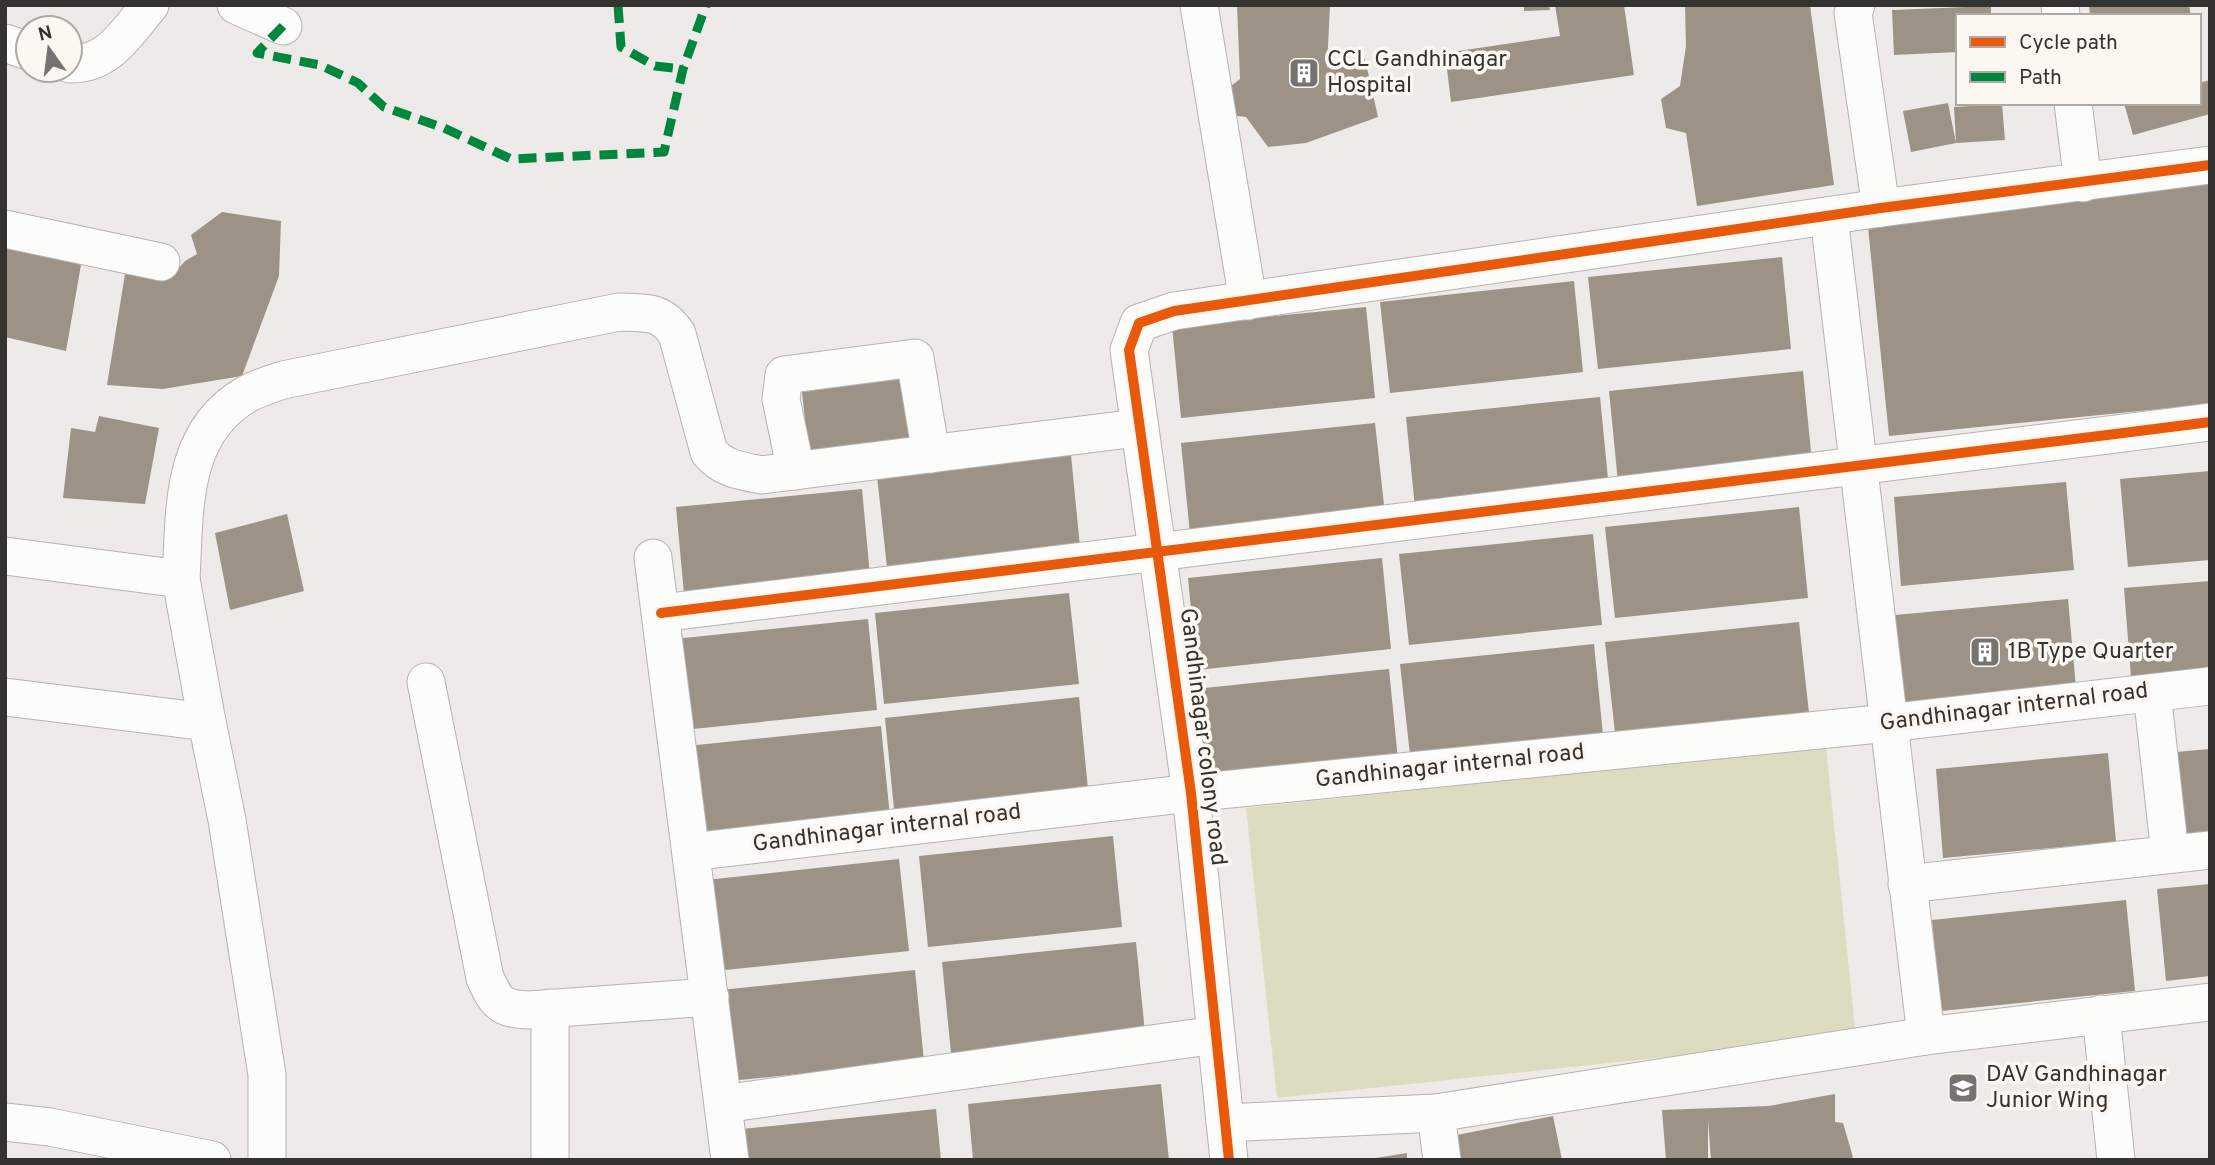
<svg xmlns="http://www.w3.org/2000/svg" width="2215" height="1165" font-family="Overpass,sans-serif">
<rect width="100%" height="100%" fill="#edeae7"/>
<path fill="#dcddc0" d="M1826 747 1856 1037 1277 1098 1246 808Z"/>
<g fill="#9d9286">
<path d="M1237 5H1330L1327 67 1365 59 1378 117 1306 143 1268 147 1246 117 1229 115 1227 89 1240 79Z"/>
<path d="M1524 5H1549L1550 10 1524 11Z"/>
<path d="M1555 5H1624L1634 75 1451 102 1445 53 1560 36Z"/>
<path d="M1685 5H1810L1834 185 1697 206 1686 133 1666 128 1661 99 1680 86 1686 46Z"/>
<path d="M2089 5H2189L2191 16H2090Z"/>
<path d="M1991 6V16H1958V52L1894 55 1892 10Z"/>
<path d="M2210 80V114L2133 135 2124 103H2199V83Z"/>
<path d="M1948 103 1956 143 1911 152 1903 111Z"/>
<path d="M2002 104 2005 140 1956 143 1954 107Z"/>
<path d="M2210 182V404L1889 436 1867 217Z"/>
<path d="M222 212 281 221 279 276 242 376 163 389 107 385 126 268 172 276 185 261 197 254 191 235Z"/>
<path d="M5 246 82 259 66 351 5 337Z"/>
<path d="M1782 257 1791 349 1598 369 1588 277Z"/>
<path d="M1574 281 1583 372 1390 393 1380 302Z"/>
<path d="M1366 307 1375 398 1181 418 1172 326Z"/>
<path d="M1803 371 1812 462 1618 482 1609 391Z"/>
<path d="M899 379 912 447 809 457 802 392Z"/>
<path d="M1600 397 1609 489 1415 508 1406 417Z"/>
<path d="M99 416 159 428 145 504 63 498 71 428 95 432Z"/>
<path d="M1375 423 1385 514 1190 534 1181 443Z"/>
<path d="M1071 455 1080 547 887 567 877 476Z"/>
<path d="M2210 471V560L2128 567 2120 479Z"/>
<path d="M2066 482 2074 570 1901 586 1894 497Z"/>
<path d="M862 489 870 576 684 594 676 507Z"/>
<path d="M1799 507 1808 598 1615 618 1605 527Z"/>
<path d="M287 514 304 591 230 610 215 533Z"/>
<path d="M1593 534 1602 625 1409 645 1399 554Z"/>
<path d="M1382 558 1391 649 1197 670 1188 578Z"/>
<path d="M2210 581V670L2131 677 2124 588Z"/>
<path d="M1069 593 1079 684 884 704 875 613Z"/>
<path d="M2068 599 2076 688 1903 704 1895 615Z"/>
<path d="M868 619 877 710 683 730 674 639Z"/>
<path d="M1799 622 1809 713 1615 733 1605 642Z"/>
<path d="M1594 644 1603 735 1410 755 1400 664Z"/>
<path d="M1389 669 1398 760 1205 780 1195 689Z"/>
<path d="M1079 697 1088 789 894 809 885 718Z"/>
<path d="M881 726 890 817 696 837 687 746Z"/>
<path d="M2210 749V838L2173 841 2165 753Z"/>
<path d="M2108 753 2116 842 1943 858 1936 769Z"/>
<path d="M1113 836 1122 927 928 947 919 856Z"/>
<path d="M899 859 909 951 715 971 706 880Z"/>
<path d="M2210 884V976L2166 981 2157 889Z"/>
<path d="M2126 900 2135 991 1941 1011 1932 920Z"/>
<path d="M1136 942 1145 1033 951 1053 942 962Z"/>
<path d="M915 970 924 1061 730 1081 721 990Z"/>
<path d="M1161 1084 1169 1160H973L968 1104Z"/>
<path d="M1835 1094V1122L1843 1123 1853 1157 1847 1160H1711L1708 1119V1160H1666L1662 1110 1769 1106Z"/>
<path d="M936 1109 941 1160H745L742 1129Z"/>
<path d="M1553 1116 1562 1160H1454L1452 1136Z"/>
<path d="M1407 1153V1160H1376V1158Z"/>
</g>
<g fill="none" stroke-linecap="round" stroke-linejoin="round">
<g stroke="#b5b3b1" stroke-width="39">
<g id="minor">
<path d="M236 5 283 26"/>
<path d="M1199 5 1248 301"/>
<path d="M1856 5 1853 13 1881 208"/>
<path d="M2060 5 2061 16"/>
<path d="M5 43 28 51"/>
<path d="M70 64C109 65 127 32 150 5"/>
<path d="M2073 103 2083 183"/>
<path d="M1829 217 1926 1036"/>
<path d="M5 229 161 262"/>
<path d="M796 471 781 399 784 375 915 358 931 454"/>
<path d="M5 556 181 579 207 722"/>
<path d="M653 558 730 1160"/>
<path d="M181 579C185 512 179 433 247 394 258 388 271 384 283 380L619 312C646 313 661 310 677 334L709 452C723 469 741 471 762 475L1137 428"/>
<path d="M661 613C1177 546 1694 488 2210 422"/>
<path d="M426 682 485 978C497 1004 501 1009 530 1010L710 997"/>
<path d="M2152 693 2170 854"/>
<path d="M5 697 207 722 227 820 267 1075V1160"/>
<path d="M691 852 1191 793 1888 723 2210 686"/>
<path d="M1907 884 2210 850"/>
<path d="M550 1008V1160"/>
<path d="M2101 1014 2116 1160"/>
<path d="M723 1104 1216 1035"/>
<path d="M1436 1113 1442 1160"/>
<path d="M5 1122 50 1127 212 1160"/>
<path d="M1225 1123 1436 1113 1926 1036 2210 1002"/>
<path d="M1229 1160 1191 793 1129 350 1139 323 1174 311 1881 208 2210 165"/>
</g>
</g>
<use href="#minor" stroke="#fcfcfb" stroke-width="37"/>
<g stroke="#00873e" stroke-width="9" stroke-dasharray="18 9" stroke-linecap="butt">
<path d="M618 5 621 47 655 66 683 69"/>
<path d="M283 26 257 53 320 65 358 83 384 107 444 128 511 159 664 152 683 69 706 5"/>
</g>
<g stroke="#fdf7f2" stroke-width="15">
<g id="cycleway">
<path d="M661 613C1177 546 1694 488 2210 422"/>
<path d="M1229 1160 1191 793 1129 350 1139 323 1174 311 1881 208 2210 165"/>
</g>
</g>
<use href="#cycleway" stroke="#e8590c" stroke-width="10"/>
</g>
<defs>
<g id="building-square" transform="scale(1.575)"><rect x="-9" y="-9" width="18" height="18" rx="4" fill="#757370" stroke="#fdf7f2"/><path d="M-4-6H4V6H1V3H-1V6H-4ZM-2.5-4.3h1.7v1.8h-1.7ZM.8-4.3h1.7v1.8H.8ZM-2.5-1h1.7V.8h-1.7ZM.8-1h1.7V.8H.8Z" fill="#fff"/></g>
<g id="school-square" transform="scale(1.575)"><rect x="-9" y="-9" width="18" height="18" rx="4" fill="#757370" stroke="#fdf7f2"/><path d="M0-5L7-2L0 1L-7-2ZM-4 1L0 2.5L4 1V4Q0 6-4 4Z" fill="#fff"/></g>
</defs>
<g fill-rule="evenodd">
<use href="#building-square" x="1304" y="73"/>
<use href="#building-square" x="1985" y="652"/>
<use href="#school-square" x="1963" y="1088"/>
</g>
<g text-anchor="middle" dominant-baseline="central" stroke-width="7" stroke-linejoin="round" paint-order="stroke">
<g font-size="23" fill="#353330" stroke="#fdf7f2" text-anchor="start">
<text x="1327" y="60">CCL Gandhinagar<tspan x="1327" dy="26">Hospital</tspan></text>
<text x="2008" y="652">1B Type Quarter</text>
<text x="1986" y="1075">DAV Gandhinagar<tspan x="1986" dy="26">Junior Wing</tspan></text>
</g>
<g font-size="23" fill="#353330" stroke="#fdf7f2">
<text transform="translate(2014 708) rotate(-7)">Gandhinagar internal road</text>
<text transform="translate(1202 737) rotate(83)">Gandhinagar colony road</text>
<text transform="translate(1450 767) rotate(-6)">Gandhinagar internal road</text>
<text transform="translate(887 829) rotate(-7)">Gandhinagar internal road</text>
</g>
</g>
<rect width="2215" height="1165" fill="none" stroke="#353330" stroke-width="14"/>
<rect x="1956" y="14" width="245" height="91" fill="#fdf7f2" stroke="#ada9a4" stroke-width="2"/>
<rect x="1970" y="37" width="35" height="10" fill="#e8590c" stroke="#ada9a4" stroke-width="2"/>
<text x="2019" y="49" font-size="21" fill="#353330">Cycle path</text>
<rect x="1970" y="72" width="35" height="10" fill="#00873e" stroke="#ada9a4" stroke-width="2"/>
<text x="2019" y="84" font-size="21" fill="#353330">Path</text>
<g transform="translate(49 49) rotate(346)"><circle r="33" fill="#fdf7f2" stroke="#ada9a4" stroke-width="2"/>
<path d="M0-5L12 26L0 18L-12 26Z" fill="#757370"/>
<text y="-10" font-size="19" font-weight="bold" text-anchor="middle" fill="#353330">N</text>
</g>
</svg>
